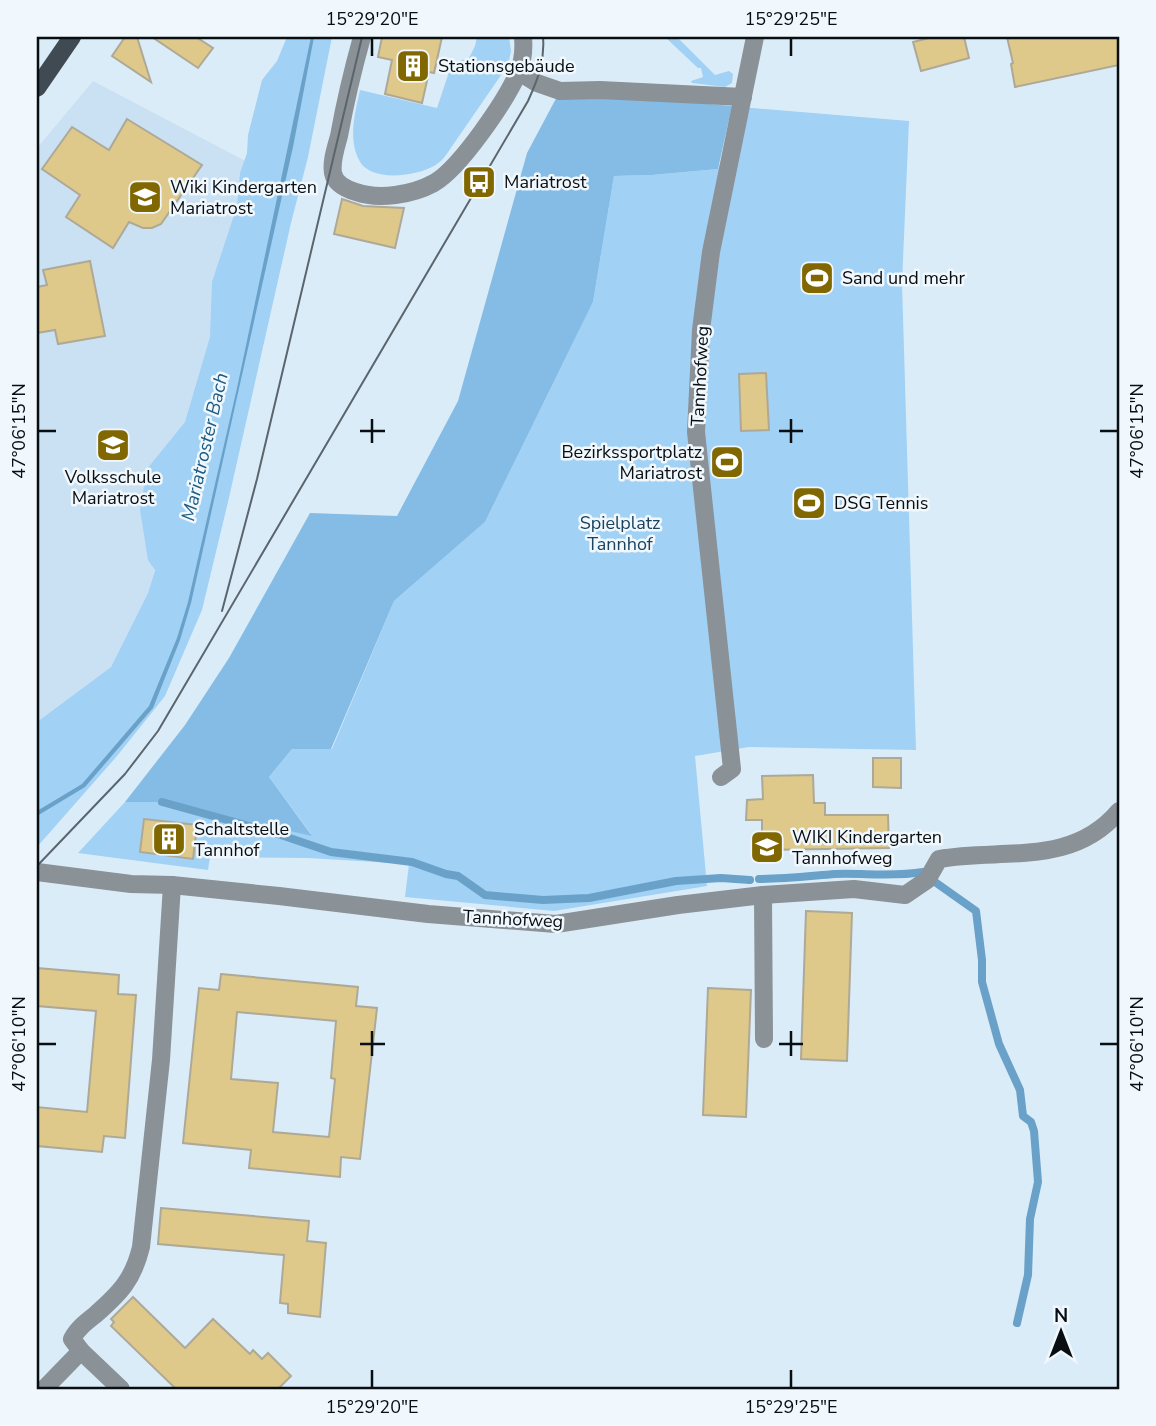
<svg xmlns="http://www.w3.org/2000/svg" width="1156" height="1426" font-family="'Nunito Sans',sans-serif">
<rect width="100%" height="100%" fill="#dbecf9"/>
<path fill="#cae1f3" d="M93 81 261 169 224 321 148 593 111 667 37 722V148Z"/>
<g fill="#a1d1f5">
<path d="M287 37H332L308 157 291 223 228 502 202 610 165 696 117 756 37 847V722L111 667 148 593 155 570 148 560 140 510 147 469 185 422 210 337 212 282 237 206 240 173 247 153 248 135 262 80 277 61Z"/>
<path d="M477 37H509L511 51 508 65 446 155C443 159 439 163 434 166 417 176 370 183 359 160 348 138 355 113 360 90L437 108 452 63 469 58 475 46Z"/>
<path d="M665 37H677L715 75 729 71 733 74 732 83 725 87 692 83 691 81 703 77 701 68H698Z"/>
<path d="M741 107 909 121 902 283 916 750 749 747 695 756 707 886 554 911 405 897 409 864 308 858 210 857 208 870 78 853 125 802H162L311 834 269 777 292 749H332L394 601 485 522 593 302 614 176 652 175 718 169Z"/>
</g>
<path fill="#84bce5" d="M560 91 732 106 718 169 652 175 614 176 593 302 485 522 394 601 331 749H292L269 777 312 836 162 802H125L185 725 229 658 310 513 397 516 458 401 527 153Z"/>
<path fill="#6aa1c9" d="M311 37H314L293 147 191 603 180 640 153 708 85 787 37 816V811L82 784 149 706 177 638 188 602 237 388Z"/>
<g fill="none" stroke-linecap="round" stroke-linejoin="round">
<g stroke="#6aa1c9" stroke-width="8">
<path d="M162 802 275 833 331 852 412 862 446 874 458 876 485 895 543 900 589 898 676 881 721 878 750 880"/>
<path d="M759 879C785 879 810 876 835 874 865 873 894 877 923 872"/>
<path d="M935 882 976 911 982 960V982L999 1044 1020 1090 1023 1116 1031 1122 1034 1131 1038 1182 1030 1219 1028 1275 1017 1323"/>
</g>
</g>
<g fill="#dec98b" stroke="#aea997" stroke-width="2" fill-rule="evenodd">
<path d="M125 37H137L151 82 112 56Z"/>
<path d="M152 37H196L213 48 198 68Z"/>
<path d="M382 37H442L434 73 429 72 422 103 385 94 392 60 378 57Z"/>
<path d="M933 37H964L969 58 921 71 913 42Z"/>
<path d="M1007 37H1119V65L1015 87 1011 64 1013 63Z"/>
<path d="M127 119 202 165 161 224 152 228H143L129 222 113 248 66 217 80 195 42 169 72 127 109 150Z"/>
<path d="M342 199 363 206 404 208 395 248 334 234Z"/>
<path d="M90 261 105 336 58 344 55 330 37 333V287L47 285 43 270Z"/>
<path d="M766 373 769 430 741 431 739 374Z"/>
<path d="M873 758H901V788L873 787Z"/>
<path d="M813 775 814 803H825V815H888L889 848 762 850V820H746L747 800 763 799 762 776Z"/>
<path d="M144 819 197 825 193 859 140 852Z"/>
<path d="M806 911 852 913 847 1061 801 1059Z"/>
<path d="M37 968 119 975 118 994 136 995 125 1138 104 1136 102 1152 37 1146V1107L87 1112 96 1011 37 1006Z"/>
<path d="M221 974 358 987 356 1006 377 1008 360 1159 341 1157 340 1177 249 1168 251 1150 183 1143 199 988 219 990ZM237 1012 336 1021 331 1078 335 1079 329 1137 273 1132 278 1083 231 1079Z"/>
<path d="M708 988 751 990 746 1117 703 1115Z"/>
<path d="M161 1208 309 1221 307 1241 326 1243 320 1317 288 1313V1304L280 1303 284 1255 158 1244Z"/>
<path d="M133 1297 185 1348 213 1319 250 1354 253 1350 262 1359 268 1353 291 1376 278 1389H176L111 1326 114 1322 111 1319Z"/>
</g>
<g fill="none" stroke-linecap="round" stroke-linejoin="round">
<g stroke="#8a9197" stroke-width="18">
<path d="M362 37C353 69 345 103 339 136 336 147 331 161 333 173 335 184 346 189 356 192 379 200 412 195 434 183 460 168 505 102 518 73 523 62 524 49 523 37"/>
<path d="M519 72 537 83 560 91 600 90 743 97"/>
<path d="M721 777 732 769 696 432 701 330 711 252 755 37"/>
<path d="M37 872 131 884 172 885 279 896 428 914 556 924 678 905 763 895 854 889 905 895 927 880 939 859C1003 848 1072 867 1119 811"/>
<path d="M763 895 764 1039"/>
<path d="M44 1389 81 1351"/>
<path d="M121 1389 81 1351 72 1339C77 1329 86 1322 95 1315 120 1293 133 1280 141 1247L161 1060 172 885"/>
</g>
<path stroke="#3f4a53" stroke-width="18" d="M37 88 72 37"/>
<g stroke="#5a656c" stroke-width="2">
<path d="M222 611 257 479 362 37"/>
<path d="M37 866 125 774 158 731 528 101C538 79 545 61 543 37"/>
</g>
</g>
<path fill="none" stroke="#080e12" stroke-width="2.5" d="M372 38V56M791 38V56M372 419V443M791 419V443M38 431H56M360 431H385M779 431H803M1100 431H1118M372 1031V1056M791 1031V1056M38 1044H56M360 1044H385M779 1044H803M1100 1044H1118M372 1370V1388M791 1370V1388"/>
<defs>
<g id="building-square" transform="scale(1.75)"><rect x="-9" y="-9" width="18" height="18" rx="4" fill="#816700" stroke="#f1f8fd"/><path d="M-4-6H4V6H1V3H-1V6H-4ZM-2.5-4.3h1.7v1.8h-1.7ZM.8-4.3h1.7v1.8H.8ZM-2.5-1h1.7V.8h-1.7ZM.8-1h1.7V.8H.8Z" fill="#fff"/></g>
<g id="bus-square" transform="scale(1.75)"><rect x="-9" y="-9" width="18" height="18" rx="4" fill="#816700" stroke="#f1f8fd"/><path d="M-5-6H5V4H4V6H2V4H-2V6H-4V4H-5ZM-3.5-4V0h7V-4ZM-3.5 1.2v1.5H-2V1.2ZM2 1.2v1.5H3.5V1.2Z" fill="#fff"/></g>
<g id="school-square" transform="scale(1.75)"><rect x="-9" y="-9" width="18" height="18" rx="4" fill="#816700" stroke="#f1f8fd"/><path d="M0-5L7-2L0 1L-7-2ZM-4 1L0 2.5L4 1V4Q0 6-4 4Z" fill="#fff"/></g>
<g id="stadium-square" transform="scale(1.75)"><rect x="-9" y="-9" width="18" height="18" rx="4" fill="#816700" stroke="#f1f8fd"/><path d="M0-5a6.5 5 0 1 0 0 10a6.5 5 0 1 0 0-10ZM-3.5-1.8h7v3.6h-7Z" fill="#fff"/></g>
</defs>
<g fill-rule="evenodd">
<use href="#building-square" x="413" y="66"/>
<use href="#bus-square" x="479" y="182"/>
<use href="#school-square" x="145" y="197"/>
<use href="#stadium-square" x="817" y="278"/>
<use href="#school-square" x="113" y="445"/>
<use href="#stadium-square" x="727" y="462"/>
<use href="#stadium-square" x="809" y="503"/>
<use href="#building-square" x="169" y="839"/>
<use href="#school-square" x="767" y="847"/>
</g>
<g text-anchor="middle" dominant-baseline="central" stroke-width="5" stroke-linejoin="round" paint-order="stroke">
<g font-size="18" fill="#080e12" stroke="#f1f8fd" text-anchor="start">
<text x="438" y="66">Stationsgebäude</text>
<text x="504" y="182">Mariatrost</text>
<text x="170" y="187">Wiki Kindergarten<tspan x="170" dy="21">Mariatrost</tspan></text>
<text x="842" y="278">Sand und mehr</text>
<text x="702" y="452" text-anchor="end">Bezirkssportplatz<tspan x="702" dy="21">Mariatrost</tspan></text>
<text x="113" y="477" text-anchor="middle">Volksschule<tspan x="113" dy="21">Mariatrost</tspan></text>
<text x="834" y="503">DSG Tennis</text>
<text x="194" y="829">Schaltstelle<tspan x="194" dy="21">Tannhof</tspan></text>
<text x="792" y="837">WIKI Kindergarten<tspan x="792" dy="21">Tannhofweg</tspan></text>
</g>
<g font-size="18" fill="#080e12" stroke="#f1f8fd">
<text transform="translate(700 376) rotate(-87)">Tannhofweg</text>
<text transform="translate(513 919) rotate(3)">Tannhofweg</text>
</g>
<g font-size="18" fill="#194360" stroke="#f1f8fd">
<text x="620" y="523">Spielplatz<tspan x="620" dy="21">Tannhof</tspan></text>
</g>
<g font-size="19" font-style="italic" fill="#1c5a82" stroke="#f1f8fd">
<text transform="translate(205 447) rotate(-77)">Mariatroster Bach</text>
</g>
</g>
<rect width="1156" height="1426" fill="none" stroke="#f1f8fd" stroke-width="77"/>
<g transform="translate(1061 1332)" stroke="#f1f8fd" stroke-width="5" paint-order="stroke">
<path d="M0-5L12 26L0 18L-12 26Z" fill="#080e12"/>
<text y="-10" font-size="19" font-weight="bold" text-anchor="middle" fill="#080e12">N</text>
</g>
<rect x="38" y="38" width="1080" height="1350" fill="none" stroke="#080e12" stroke-width="2.5"/>
<g font-size="18" text-anchor="middle" fill="#080e12">
<text x="372" y="25">15°29'20"E</text>
<text x="791" y="25">15°29'25"E</text>
<text transform="translate(19 431) rotate(-90)" y="6">47°06'15"N</text>
<text transform="translate(1137 431) rotate(-90)" y="6">47°06'15"N</text>
<text transform="translate(19 1044) rotate(-90)" y="6">47°06'10"N</text>
<text transform="translate(1137 1044) rotate(-90)" y="6">47°06'10"N</text>
<text x="372" y="1413">15°29'20"E</text>
<text x="791" y="1413">15°29'25"E</text>
</g>
</svg>
